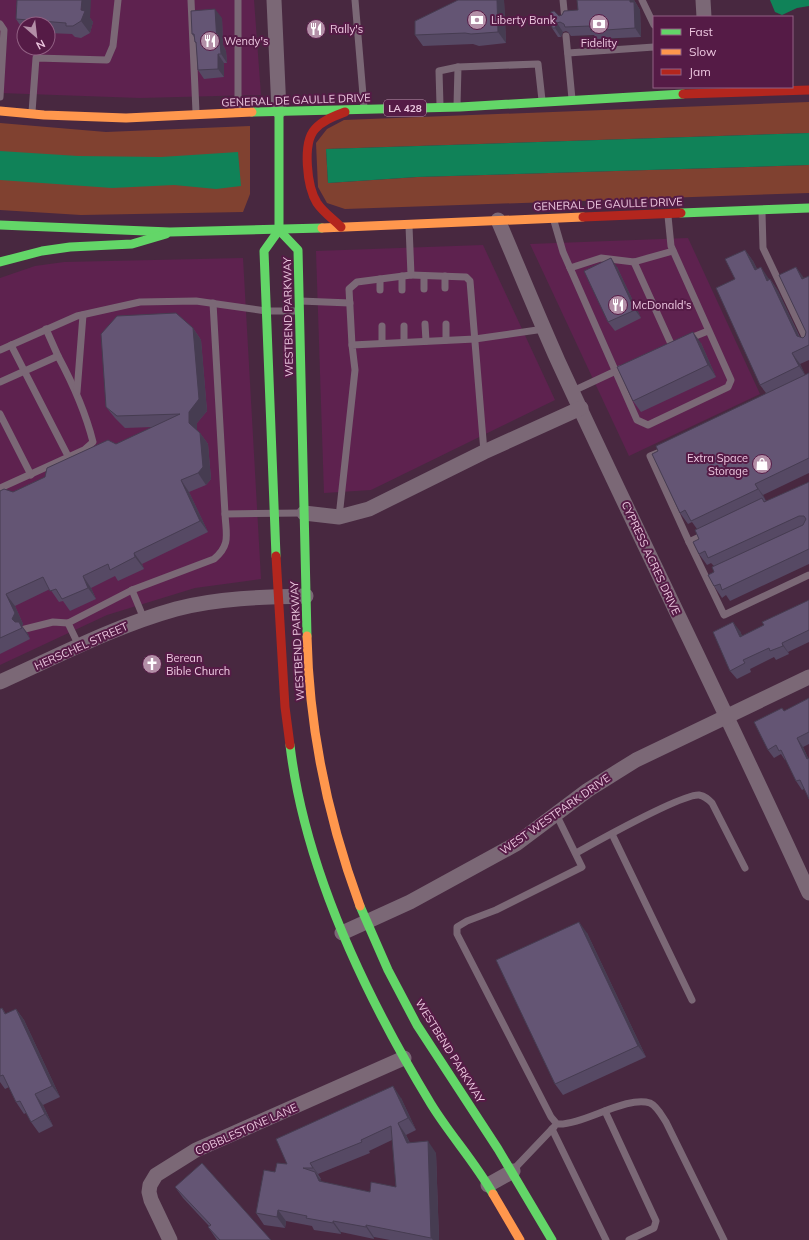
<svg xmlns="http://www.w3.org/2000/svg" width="809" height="1240" font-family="Mulish,sans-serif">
<rect width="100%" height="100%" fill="#482840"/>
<g fill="#5e224f" fill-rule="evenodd">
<path d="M0 0H254L261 95 140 98 0 93ZM24 24H48V48H24Z"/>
<path d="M688 238 760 394 629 456 530 244Z"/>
<path d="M483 245 555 400 371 490 324 493 316 251Z"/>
<path d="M243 258 261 579 195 588 107 615 0 665V278L35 266 64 262Z"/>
</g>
<g fill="#804130">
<path d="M809 102V133L326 149 328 183 417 177 809 165V193L345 209 327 203 318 187 316 143 327 129 344 120Z"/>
<path d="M0 123 106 132 250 126V194L243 212 81 215 0 210Z"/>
</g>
<g fill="#108258">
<path d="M770 0H809V6L797 8 782 15 775 12Z"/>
<path d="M809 133V165L417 177 328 183 326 149Z"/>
<path d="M0 151 78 156 161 157 238 152 241 186 216 189 174 185 112 188 0 180Z"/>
</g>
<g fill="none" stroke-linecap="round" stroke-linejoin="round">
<g stroke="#7b6876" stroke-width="7">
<path d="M191 0 196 112"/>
<path d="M355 0 364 107"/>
<path d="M563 0 565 20"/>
<path d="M642 0 654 25"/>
<path d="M0 24 4 30 0 97"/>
<path d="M566 36 572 99"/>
<path d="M568 53 654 47"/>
<path d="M440 105 439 71 458 67"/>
<path d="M457 105 458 67 538 64 542 100"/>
<path d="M238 111V0"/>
<path d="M32 112 36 58 107 60 113 46 118 0"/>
<path d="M762 212 763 248 809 345"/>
<path d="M554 221 563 252 637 420 648 425 728 387 731 380 671 246 668 216"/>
<path d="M634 262 672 346"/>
<path d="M570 268 601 258 634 262 673 251"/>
<path d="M411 275 466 277 470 281 484 452"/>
<path d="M402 276V290"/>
<path d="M424 276V289"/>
<path d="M445 276V288"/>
<path d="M380 279V290"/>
<path d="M300 301 350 303"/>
<path d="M213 303 225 514 302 513"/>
<path d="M425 324 426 341"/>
<path d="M446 324V340"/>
<path d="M382 326V342"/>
<path d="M404 326V342"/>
<path d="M46 329 58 356"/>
<path d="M688 339 708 331"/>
<path d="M11 345 69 458"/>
<path d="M352 345 349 289 357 282 411 275 409 226"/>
<path d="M0 350 77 316 140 302 196 301 266 311H299"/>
<path d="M0 382 58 356C73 384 85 410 93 442L84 450 0 488"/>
<path d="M573 391 620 369"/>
<path d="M77 392 83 315"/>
<path d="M0 414 31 475"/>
<path d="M660 452 650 456 689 542"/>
<path d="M339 517 355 370 352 345 475 339 544 329"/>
<path d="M706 534 689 542 724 615 809 575"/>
<path d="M132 590 144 619"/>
<path d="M25 629 53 622 68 623"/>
<path d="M79 646 68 623 132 590 214 559C231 545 226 534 225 514"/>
<path d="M556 814 582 867 496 910 467 921 457 927V934L551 1117 557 1124C582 1126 626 1095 650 1103 657 1106 662 1116 666 1122L724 1240"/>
<path d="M612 834 692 1000"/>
<path d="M576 853C596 842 681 794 699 795 705 796 708 799 712 803L745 868"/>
<path d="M605 1111 656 1221 654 1228 629 1240"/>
<path d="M552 1129 606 1240"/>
<path d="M514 1169 554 1127"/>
</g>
<g stroke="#7b6876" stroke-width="15">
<path d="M274 0 279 111"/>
<path d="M703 0 704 17"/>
<path d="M498 220C518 267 537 314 558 361 640 539 728 715 809 893"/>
<path d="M304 513 339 517 369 509 484 452 581 408"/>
<path d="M0 682C58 656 115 626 176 609 218 598 263 597 306 596"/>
<path d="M342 933 410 902 516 844 588 790 636 760 809 677"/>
<path d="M488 1185 513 1171"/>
<path d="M170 1240 151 1200 149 1192 150 1185 156 1175 196 1150 404 1058"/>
</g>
<g stroke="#63d668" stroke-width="9">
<path d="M252 112 460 107 683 94"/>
<path d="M681 213 809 208"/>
<path d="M0 225 170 232 322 228"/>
<path d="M279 230 298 250 307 636"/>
<path d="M0 262 42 251 70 247 132 244 166 234"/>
<path d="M276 556 264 251 279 230V111"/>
<path d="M290 745C305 871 366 997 431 1104 450 1135 475 1162 493 1194"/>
<path d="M360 906 388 970 417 1025 498 1149 552 1240"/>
</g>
<g stroke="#ff974d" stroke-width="9">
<path d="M0 111 44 115 126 118 252 112"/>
<path d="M322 228 583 217"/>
<path d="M307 636C309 728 328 819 360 906"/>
<path d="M493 1194 520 1240"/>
</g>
<g stroke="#b3261e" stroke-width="9">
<path d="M683 94 809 90"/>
<path d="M583 217 681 213"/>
<path d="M341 227C333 219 323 212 317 203 307 187 302 143 315 129 323 120 335 116 345 112"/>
<path d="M276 556 285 707 290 745"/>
</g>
</g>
<g fill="#564964" fill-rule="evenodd">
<path d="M504 0 506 43 479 46 473 44 423 46 415 35Z"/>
<path d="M634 0 640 10 641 37 597 39 594 35 571 36 568 32 566 31 563 32 561 37H558L552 28 559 16 578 10Z"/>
<path d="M90 18 93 22 90 33 81 38 75 37 72 34 48 33V24H24V31L16 19Z"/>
<path d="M222 18 223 45 226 51 227 63H224V77L204 79 198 70 197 45 195 42 194 37 192 34Z"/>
<path d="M745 250 753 261 757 269 769 279V280L770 279 778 291 800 337 803 338 805 336 806 332 804 278 809 276V360L800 364 805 375 809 373V473L763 495 766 501H764L765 502 809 482V564L730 601 726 595 722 598 714 586V566L711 563 707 565 699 554V539L697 529 692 522 688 524 680 513 766 393 760 385 735 279Z"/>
<path d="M617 267 641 318 615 331 608 322Z"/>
<path d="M193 328 201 340 207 411 197 423V430L200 433 208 444 211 479 206 485 189 492 208 532 142 564 144 569 118 581 115 576 91 588 96 599 70 611 63 601 59 602 50 589 15 606 23 624 22 626 28 634 30 639 0 654V491L13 492 153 427 125 428 115 418 106 407Z"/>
<path d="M701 343 716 377 641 412 633 401Z"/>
<path d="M809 600V642L788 652 789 654 776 660 774 657 750 669 751 672 737 679 730 671 740 631 742 636 764 625Z"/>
<path d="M809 698V744L803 747 808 758 804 789 802 790 796 781 786 759 785 760 781 754 774 758 768 750 784 711Z"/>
<path d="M587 933 646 1057 563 1095 555 1084Z"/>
<path d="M2 1008 6 1014 16 1009 24 1020 60 1097 43 1105 53 1126 39 1133 31 1122 26 1113 24 1114 16 1102 9 1087 5 1089 0 1082V1009Z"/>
<path d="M401 1098 416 1130 406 1135 410 1143 436 1153 439 1240H390L374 1237V1239L341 1232V1234L314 1230 312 1226 286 1221 285 1228 264 1225 256 1213 275 1172 287 1164ZM392 1140 396 1187 370 1192 322 1182 320 1179H321L318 1174 370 1153 369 1151Z"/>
<path d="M175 1187 271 1240H217L208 1227 209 1226 183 1198Z"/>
</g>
<g fill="#463c51">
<path d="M82 0H91L90 18 93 22 90 33 81 21Z"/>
<path d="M497 0H504L506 43 498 32Z"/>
<path d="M630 0H634L640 10 641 37 635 28Z"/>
<path d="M215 9 222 18 223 45 226 51 227 63 221 54 217 42Z"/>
<path d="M557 23 563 32 561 37 555 28Z"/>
<path d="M218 54 224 63V77L218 69Z"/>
<path d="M745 250 753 261 763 281 755 270Z"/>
<path d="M611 258 617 267 641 318 635 310Z"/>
<path d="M761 267 769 279 775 292 767 281Z"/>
<path d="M796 267 804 278 802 279Z"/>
<path d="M770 279 778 291 804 347 797 336Z"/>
<path d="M193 328 201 340 207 411 197 423V435L189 423V412Z"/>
<path d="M693 332 701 343 716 377 708 365Z"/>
<path d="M792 353 800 364 807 378 799 366Z"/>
<path d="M200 433 208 444 211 479 206 485 198 473Z"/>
<path d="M181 480 189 492 208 532 200 521Z"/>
<path d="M755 484 763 495 766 501 758 489Z"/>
<path d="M134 553 142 564 144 569 135 557Z"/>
<path d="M83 576 91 588 96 599 88 588Z"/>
<path d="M6 594 15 606 23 624 22 626 28 634 30 639 22 627V628L12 619Z"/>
<path d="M733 622 740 631 746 645 740 637Z"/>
<path d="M782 643 788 652 789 654 783 646Z"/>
<path d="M797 738 803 747 809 760 807 759Z"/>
<path d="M579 922 587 933 646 1057 638 1046Z"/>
<path d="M16 1009 24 1020 60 1097 52 1086Z"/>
<path d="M393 1086 401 1098 416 1130 408 1118Z"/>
<path d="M35 1094 43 1105 53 1126 45 1114Z"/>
<path d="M398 1123 406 1135 415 1155 407 1143Z"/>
<path d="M428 1141 436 1153 439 1240H433L431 1238Z"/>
<path d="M310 1163 318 1174 321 1179 313 1168Z"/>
<path d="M315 1172 323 1183 319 1181Z"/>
<path d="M278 1210 286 1221 285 1228 277 1217Z"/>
<path d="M333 1221 341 1232V1234L333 1223Z"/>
<path d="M366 1225 374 1237V1239L366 1227Z"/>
</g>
<g fill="#645574" stroke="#463c51" fill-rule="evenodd">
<path d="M17 0H82L81 10 85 11 81 21 73 26H66V23L16 19Z"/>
<path d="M458 0H497L498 32 471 34 465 33 415 35V21Z"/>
<path d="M577 0H630V2H634L635 28 591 31 590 26 565 27 564 24 560 22 557 23 555 28H552L551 12 554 11 559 16 562 15 564 11 578 10Z"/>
<path d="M215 9 217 42H220L221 54H218V69L198 70 196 42H195L194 34H192L191 11Z"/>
<path d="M745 250 755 270 761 267 767 281 770 279 797 336 803 338 805 336 806 332 779 275 796 267 802 279 809 276V345L792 353 799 366 760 385 716 288 735 279 725 259Z"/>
<path d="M611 258 635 310 608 322 584 271Z"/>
<path d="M176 313 193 328 199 399 189 412V423L200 433 203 467 198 473 181 480 200 521 134 553 135 557 110 570 108 564 83 576 88 588 62 599 56 589 50 591 43 577 6 594 15 613 12 619 15 622H19L22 628 0 638V491L4 489 13 492 45 477 47 468 108 440 116 444 180 414 117 416 106 407 101 334 117 316Z"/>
<path d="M693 332 708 365 633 401 617 367Z"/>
<path d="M809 373V458L755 484 758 489 691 521 685 510 680 513 652 454 658 451 656 446Z"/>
<path d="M809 482V549L722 590 720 584 714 586 708 575 714 572 712 567 803 525 806 519 804 516H799L708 558 705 551 699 554 693 542 699 539 695 530 762 498 764 502Z"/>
<path d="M809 600V630L782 643 783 646 770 651 769 648 743 660 745 663 730 671 713 632 733 622 740 637 764 625 762 622Z"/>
<path d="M809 698V732L797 738 807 759 809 758V799L800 780 796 781 781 750 779 751 776 745 768 750 754 722 782 708 784 711Z"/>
<path d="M579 922 638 1046 555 1084 496 960Z"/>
<path d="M2 1008 5 1014 16 1009 52 1086 35 1094 45 1114 31 1122 20 1101 16 1102 3 1075 0 1076V1009Z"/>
<path d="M393 1086 408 1118 398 1123 407 1143 428 1141 431 1238 366 1225V1227L333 1221V1223L306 1218 307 1216 278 1210 277 1217 256 1213 264 1170 275 1172 277 1163 287 1164 276 1139ZM391 1126 396 1187 371 1182 370 1192 319 1181 315 1172 303 1168H313L310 1163 362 1142 361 1140Z"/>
<path d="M202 1163 271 1240H220L208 1227 211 1225 175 1187Z"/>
</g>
<defs>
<g id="bank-disc" transform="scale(1)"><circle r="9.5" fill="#b38fa7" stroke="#551b46"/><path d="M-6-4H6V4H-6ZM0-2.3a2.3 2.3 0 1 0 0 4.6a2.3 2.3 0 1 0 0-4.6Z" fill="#fff"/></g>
<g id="restaurant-disc" transform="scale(1)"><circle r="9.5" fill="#b38fa7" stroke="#551b46"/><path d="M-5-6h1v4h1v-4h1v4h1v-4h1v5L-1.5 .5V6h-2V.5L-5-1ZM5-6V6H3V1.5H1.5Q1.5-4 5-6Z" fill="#fff"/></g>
<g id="shop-disc" transform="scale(1)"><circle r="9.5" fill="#b38fa7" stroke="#551b46"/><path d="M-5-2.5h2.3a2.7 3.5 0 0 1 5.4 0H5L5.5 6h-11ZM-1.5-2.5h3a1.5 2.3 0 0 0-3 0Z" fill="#fff"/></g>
<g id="church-disc" transform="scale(1)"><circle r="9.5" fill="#b38fa7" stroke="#551b46"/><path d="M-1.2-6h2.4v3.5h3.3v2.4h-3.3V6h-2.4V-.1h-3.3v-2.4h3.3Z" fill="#fff"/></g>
</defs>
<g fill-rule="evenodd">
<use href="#bank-disc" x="477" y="20"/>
<use href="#bank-disc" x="599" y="24"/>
<use href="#restaurant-disc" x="316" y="29"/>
<use href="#restaurant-disc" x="210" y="41"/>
<use href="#restaurant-disc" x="618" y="305"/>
<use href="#shop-disc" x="762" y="464"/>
<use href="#church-disc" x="152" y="664"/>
</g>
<g text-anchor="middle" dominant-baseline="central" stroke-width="4" stroke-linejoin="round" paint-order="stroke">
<rect fill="#551b46" stroke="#bf93b1" stroke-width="1" x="384" y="100" width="42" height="16" rx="3"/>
<g font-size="10" font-weight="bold" fill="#ecc7df">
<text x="405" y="108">LA 428</text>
</g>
<g font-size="11" fill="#ecc7df" stroke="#551b46" text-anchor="start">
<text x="491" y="20">Liberty Bank</text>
<text x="330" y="29">Rally's</text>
<text x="224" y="41">Wendy's</text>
<text x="599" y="43" text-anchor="middle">Fidelity</text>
<text x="632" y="305">McDonald's</text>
<text x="748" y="458" text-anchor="end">Extra Space<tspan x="748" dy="13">Storage</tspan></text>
<text x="166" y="658">Berean<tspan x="166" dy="13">Bible Church</tspan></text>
</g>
<g font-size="11" fill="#ecc7df" stroke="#551b46">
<text transform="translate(296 100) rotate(-2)">GENERAL DE GAULLE DRIVE</text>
<text transform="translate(608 204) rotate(-2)">GENERAL DE GAULLE DRIVE</text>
<text transform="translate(288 317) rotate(-91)">WESTBEND PARKWAY</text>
<text transform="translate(651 558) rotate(65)">CYPRESS ACRES DRIVE</text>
<text transform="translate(297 641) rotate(-93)">WESTBEND PARKWAY</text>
<text transform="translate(81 646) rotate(-24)">HERSCHEL STREET</text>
<text transform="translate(555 814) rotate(-35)">WEST WESTPARK DRIVE</text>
<text transform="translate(450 1051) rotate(58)">WESTBEND PARKWAY</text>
<text transform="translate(246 1129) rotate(-24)">COBBLESTONE LANE</text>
</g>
</g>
<rect x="653" y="16" width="140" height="72" fill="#551b46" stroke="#916083"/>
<rect x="661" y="29" width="20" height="6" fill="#63d668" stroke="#916083"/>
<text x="689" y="36" font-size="12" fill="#ecc7df">Fast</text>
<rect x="661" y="49" width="20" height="6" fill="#ff974d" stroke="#916083"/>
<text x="689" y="56" font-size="12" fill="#ecc7df">Slow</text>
<rect x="661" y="69" width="20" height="6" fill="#b3261e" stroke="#916083"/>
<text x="689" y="76" font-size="12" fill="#ecc7df">Jam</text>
<g transform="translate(36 36) rotate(152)"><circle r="19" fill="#551b46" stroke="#916083"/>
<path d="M0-3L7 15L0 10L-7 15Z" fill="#b38fa7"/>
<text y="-6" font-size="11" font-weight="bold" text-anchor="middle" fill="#ecc7df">N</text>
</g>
</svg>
